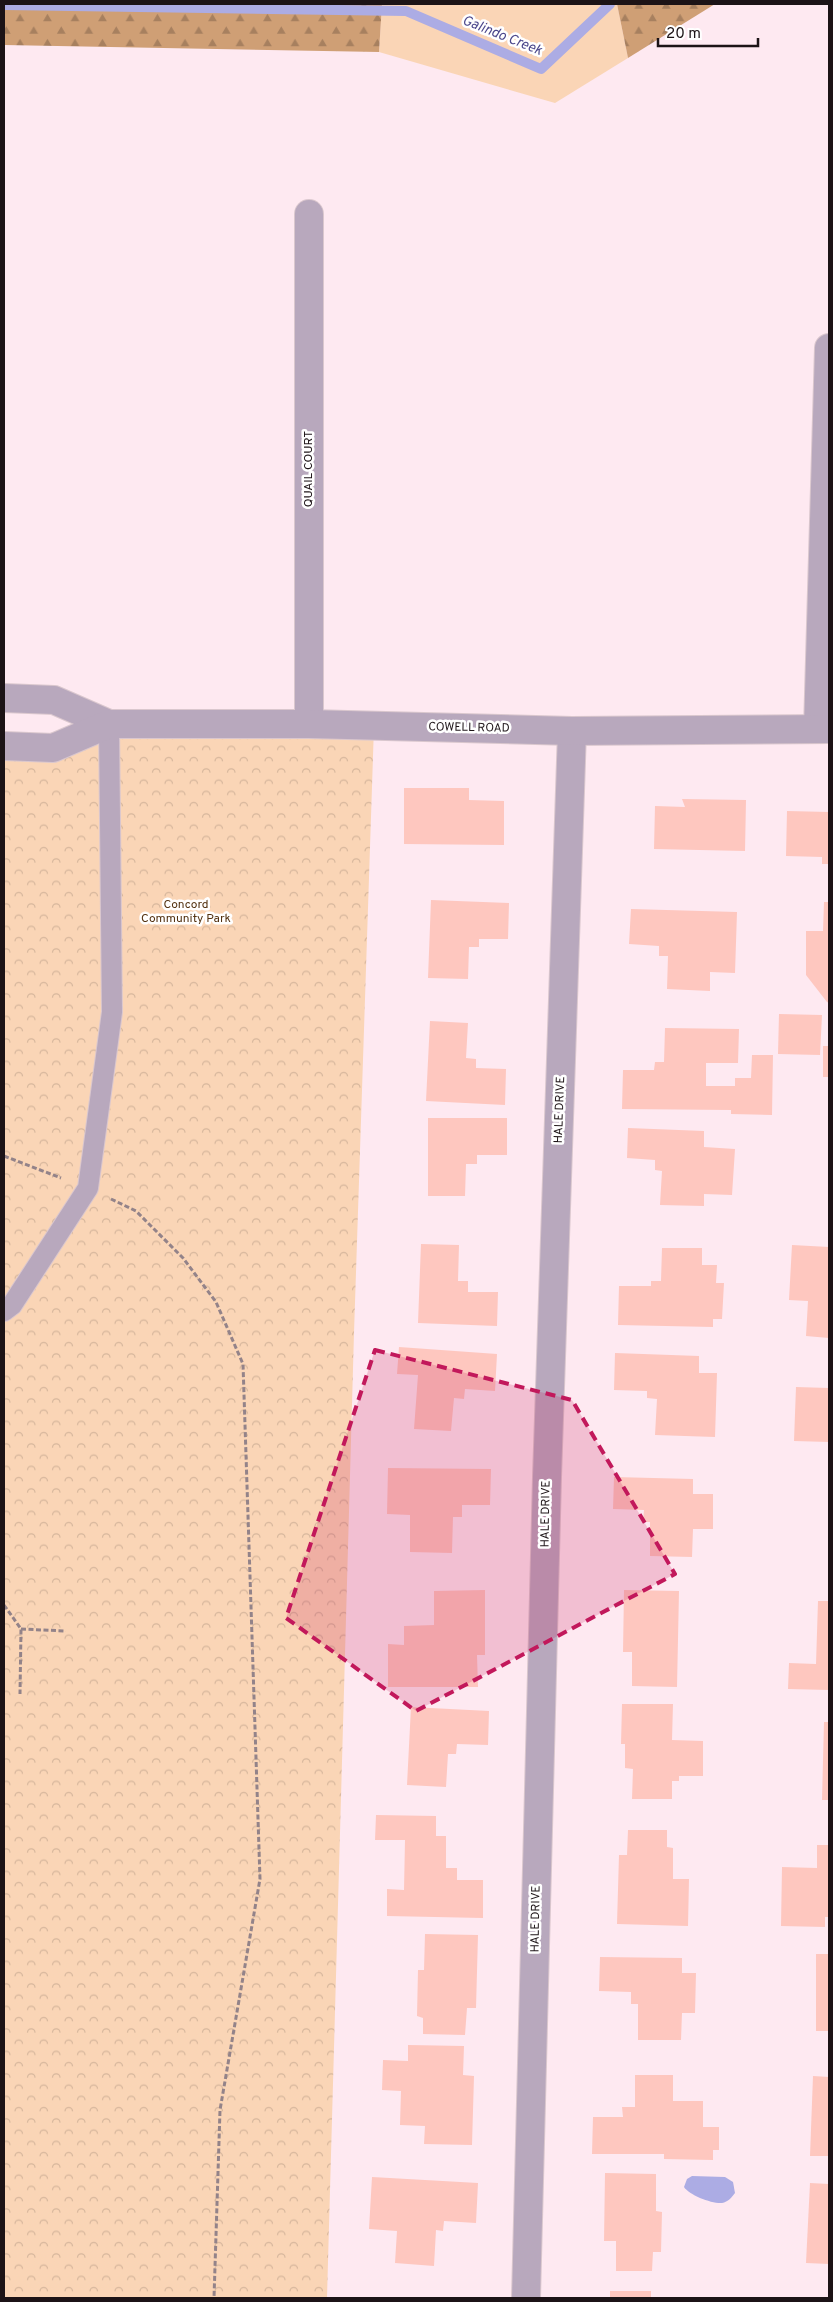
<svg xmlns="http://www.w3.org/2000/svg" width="833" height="2302" font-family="Overpass,sans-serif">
<defs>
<pattern id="forest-firs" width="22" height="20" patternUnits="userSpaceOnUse" patternTransform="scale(1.25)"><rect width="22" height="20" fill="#cf9f75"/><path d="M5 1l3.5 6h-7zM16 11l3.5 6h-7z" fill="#a7805f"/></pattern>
<pattern id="park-crowns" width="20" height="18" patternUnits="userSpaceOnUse" patternTransform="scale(1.25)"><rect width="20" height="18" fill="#fad5b6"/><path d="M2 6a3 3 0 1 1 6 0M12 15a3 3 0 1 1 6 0" fill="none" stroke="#d6b69c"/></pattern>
</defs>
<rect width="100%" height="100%" fill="#fee9f1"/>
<path fill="#fad5b6" d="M382 4H617L628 58 555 103 379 52Z"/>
<g fill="url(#forest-firs)">
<path d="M4 4H382L379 52 4 45Z"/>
<path d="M617 4H715L628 58Z"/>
</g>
<path fill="url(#park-crowns)" d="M109 724 374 726 354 1333 327 2298H4V746Z"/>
<path fill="#acace4" d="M692 2176 725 2177 733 2182 735 2193C732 2197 728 2202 722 2203 712 2204 689 2195 684 2187L687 2179Z"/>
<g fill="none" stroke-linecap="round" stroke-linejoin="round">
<path stroke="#acace4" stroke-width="10" d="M4 5 406 11 541 69 610 4"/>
</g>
<g fill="#fec7bf">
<path d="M404 788H469V800L504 801V845L404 844Z"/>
<path d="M682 799 746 800 745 851 654 849 655 806 685 807Z"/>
<path d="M787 811 829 812V864H822V857L786 856Z"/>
<path d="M431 900 509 903 508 939H479V947H469L468 979 428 978Z"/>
<path d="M824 902H829V1003L827 1002 806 975V931H823Z"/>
<path d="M631 909 737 912 735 973 710 972V991L667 989 668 956H659V946L629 944Z"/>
<path d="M779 1014 822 1015 820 1055 778 1054Z"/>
<path d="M430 1021 468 1023 466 1058 476 1059V1068L506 1069 505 1105 426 1101Z"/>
<path d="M665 1028 739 1029 738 1063H706V1086H735V1078H751L752 1055H773L772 1115 731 1114V1110L622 1109 623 1070H654L655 1062H664Z"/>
<rect x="823" y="1046" width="6" height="31"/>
<path d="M428 1118H507V1155H477V1164H466L465 1196H428Z"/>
<path d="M628 1128 704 1131V1147L735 1149 732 1195 704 1194V1206L660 1205 662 1171 655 1170V1160L627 1158Z"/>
<path d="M421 1244 459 1245 458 1281H468V1292H498L497 1326 418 1323Z"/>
<path d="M792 1245 829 1247V1338L806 1336 808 1301 789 1300Z"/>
<path d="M662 1248H702V1265H717L716 1283H724L722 1319H713V1327L618 1325 619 1286H651V1281H661Z"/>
<path d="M399 1347 497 1354 495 1391 465 1389 464 1399 454 1398 451 1431 414 1429 418 1375 397 1374Z"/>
<path d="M615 1353 699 1356V1373H717L715 1437 655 1435 657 1399 647 1398V1391L614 1390Z"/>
<path d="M796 1387 829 1388V1442L794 1441Z"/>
<path d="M388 1468 491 1469 490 1505H462V1517H453L452 1553 410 1552V1515L387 1514Z"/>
<path d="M614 1477 693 1479V1494H713V1529H693L692 1557 650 1556V1522H643L644 1510 613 1509Z"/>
<path d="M485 1590V1655H477L478 1687H388V1644L404 1645V1626L434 1625V1591Z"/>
<path d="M624 1590 679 1591 677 1687 632 1686V1652H623Z"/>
<path d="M818 1601H829V1690L788 1689 789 1663 816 1664Z"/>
<path d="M622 1704H673L672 1740 703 1741V1776H679V1781H672V1799H632L633 1769 625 1768V1744H621Z"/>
<path d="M411 1707 489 1711 488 1745 457 1744 456 1754H448L446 1787 407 1785Z"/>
<path d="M824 1722H829V1800H822Z"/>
<path d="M376 1815 436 1816V1836H446V1868H457V1880H483V1918L387 1916V1889L404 1890 405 1840H375Z"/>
<path d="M628 1830H667V1847L673 1848V1879H689L688 1926 617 1924 619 1855H627Z"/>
<path d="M817 1845H829V1917H825V1927L781 1926 782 1867 817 1868Z"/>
<path d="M425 1934 478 1935 476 2008H467L465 2035 423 2034V2018L417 2016 418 1970H424Z"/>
<rect x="816" y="1954" width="13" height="77"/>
<path d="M600 1957 682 1958V1973H696L695 2013H682L681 2040H638V2004H631V1992L599 1991Z"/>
<path d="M408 2045 464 2046 463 2075 474 2076 472 2145 424 2144 425 2126 400 2125 401 2091 382 2090 383 2060 408 2061Z"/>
<path d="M635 2075H673V2101H703V2127H719V2150H713V2160L664 2159V2154H592L593 2117H623L622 2107H635Z"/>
<path d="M813 2076 829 2077V2156H810Z"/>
<path d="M605 2173 656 2174V2211L662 2212 661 2252H653L652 2271H616V2241H604Z"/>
<path d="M372 2177 478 2183 476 2223 444 2221 443 2231 436 2230 434 2266 395 2263 397 2231 369 2229Z"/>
<path d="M810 2183 829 2184V2264L806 2263Z"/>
<rect x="610" y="2291" width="41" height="7"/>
</g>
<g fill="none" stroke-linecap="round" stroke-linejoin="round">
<g stroke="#dac7ce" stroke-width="22">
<path id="service" d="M4 1311 12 1305 88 1188 112 1012 109 724"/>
</g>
<g stroke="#dac7ce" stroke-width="30">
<g id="minor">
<path d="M309 724V214"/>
<path d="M818 729 829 348"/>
<path d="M526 2298 547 1477 572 731"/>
</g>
</g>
<g stroke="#dac7ce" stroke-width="30">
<g id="tertiary">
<path d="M4 698 54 700 109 724"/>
<path d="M4 746 53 748 109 724H309L572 731 829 729"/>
</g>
</g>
<g stroke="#938389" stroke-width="3" stroke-dasharray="5 2.5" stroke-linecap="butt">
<path d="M4 1156 61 1178"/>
<path d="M111 1199 136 1211 183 1258 216 1302 243 1364 260 1879 220 2110 214 2298"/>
<path d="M4 1605 21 1629 20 1694"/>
<path d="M21 1629 66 1631"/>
</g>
<use href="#service" stroke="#b8a8bd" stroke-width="20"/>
<use href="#minor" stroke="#b8a8bd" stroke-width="28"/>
<use href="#tertiary" stroke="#b8a8bd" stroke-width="28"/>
</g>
<path fill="#c2185b" fill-opacity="0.2" stroke="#c2185b" stroke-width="4" stroke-dasharray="10 6" stroke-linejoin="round" d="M375 1350 572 1400 675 1574 416 1711 286 1618Z"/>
<g text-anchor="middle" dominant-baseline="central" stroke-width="5" stroke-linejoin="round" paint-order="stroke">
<g font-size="12" fill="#1c1316" stroke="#fff">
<text transform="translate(309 469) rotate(-90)">QUAIL COURT</text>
<text transform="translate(469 728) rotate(1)">COWELL ROAD</text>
<text transform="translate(560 1110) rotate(-88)">HALE DRIVE</text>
<text transform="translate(546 1514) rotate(-89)">HALE DRIVE</text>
<text transform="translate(536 1919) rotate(-89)">HALE DRIVE</text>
</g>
<g font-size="12" fill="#533211" stroke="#fff">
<text x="186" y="905">Concord<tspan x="186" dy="14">Community Park</tspan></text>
</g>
<g font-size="14" font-style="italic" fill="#4b478b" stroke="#fff">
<text transform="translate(502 36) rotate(22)">Galindo Creek</text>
</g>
</g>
<rect width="833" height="2302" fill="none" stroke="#1c1316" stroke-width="10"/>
<path d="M658 38v8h100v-8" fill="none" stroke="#1c1316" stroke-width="2.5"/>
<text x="666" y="38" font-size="15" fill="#1c1316" stroke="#ffffff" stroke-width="4" paint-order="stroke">20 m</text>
</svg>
